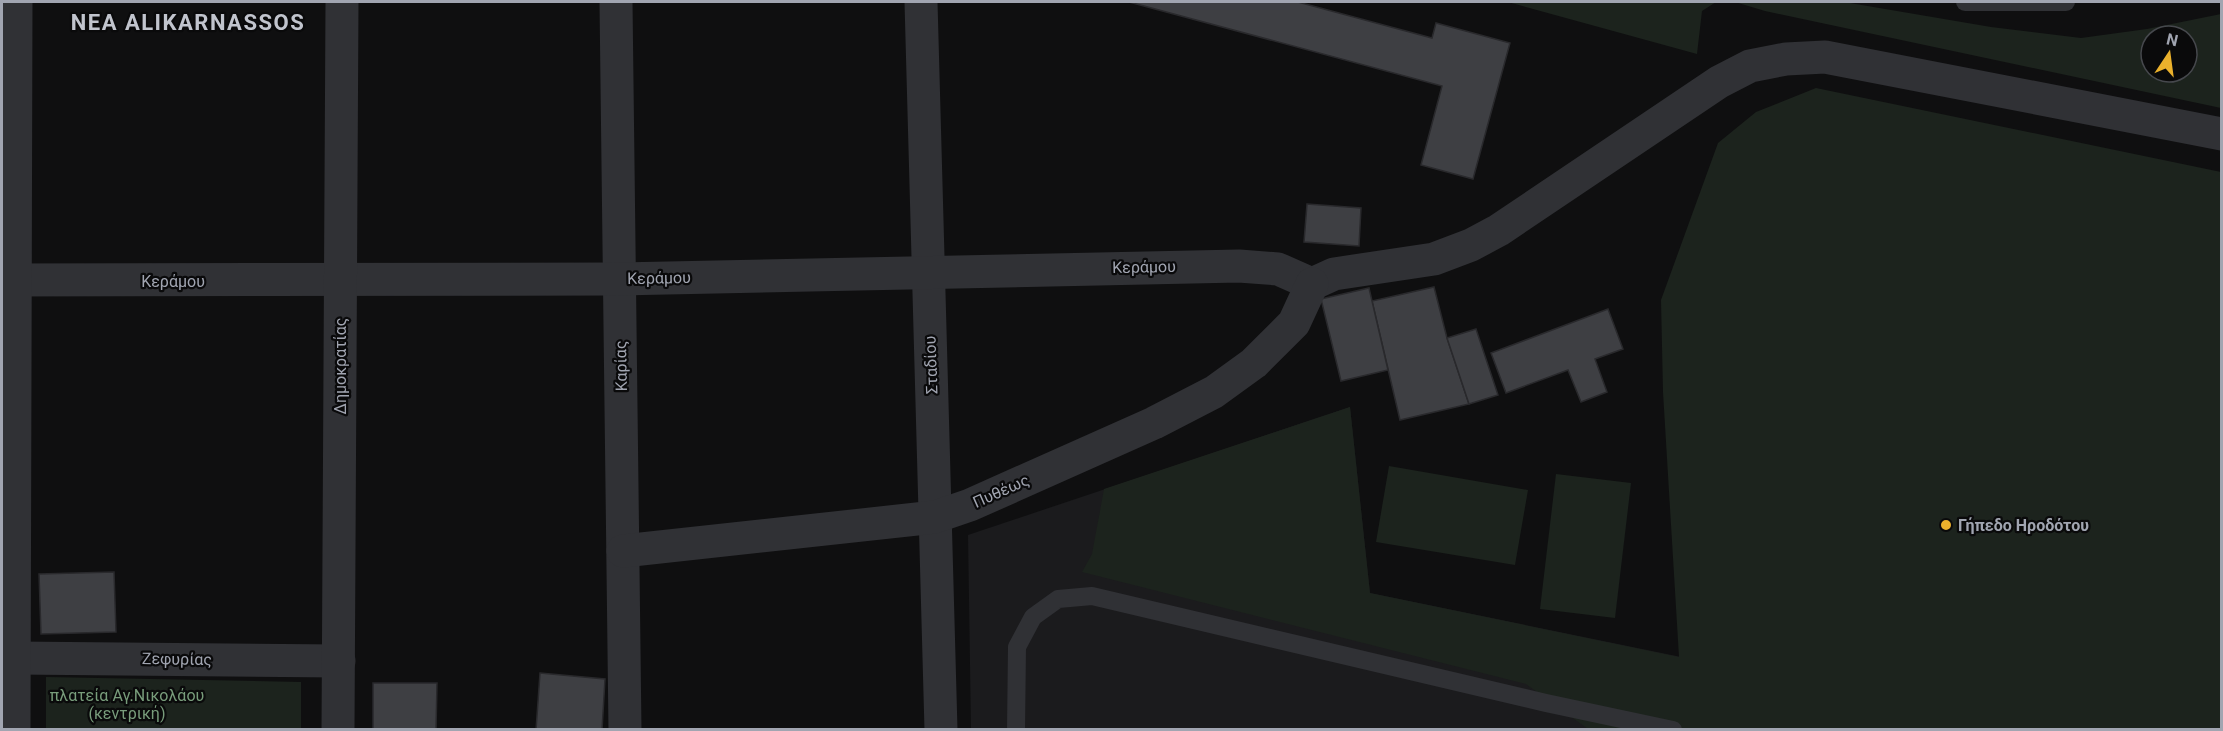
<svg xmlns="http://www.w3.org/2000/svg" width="2223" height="731" font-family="Roboto,sans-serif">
<rect width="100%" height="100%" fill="#0f0f10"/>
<path fill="#1b1b1d" d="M1350 407 1370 593 2031 729H971L968 535Z"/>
<g fill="#1c231d" fill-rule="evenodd">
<path d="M1508 2H1716L1702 11 1697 54Z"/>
<path d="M1735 2H1844L1991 27 2081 38 2147 29 2221 14V108L1765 11ZM2151 36H2187V72H2151Z"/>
<path d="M1816 88 2221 172V729H1588L1526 684 1082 572 1092 554 1104 489 1350 407 1370 593 1679 657 1663 392 1661 300 1718 143 1756 112Z"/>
<path d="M1389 466 1528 490 1515 565 1376 542Z"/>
<path d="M1556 474 1631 483 1615 618 1540 609Z"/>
<path d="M46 677 301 682V729H46Z"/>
</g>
<g fill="#3e3f43" stroke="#29292c" stroke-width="1.5">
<path d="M1129 2H1298L1432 38 1436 23 1510 43 1473 179 1421 165 1442 86Z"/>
<path d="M1307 204 1361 208 1359 246 1304 242Z"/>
<path d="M1434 287 1447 338 1469 404 1400 420 1372 301Z"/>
<path d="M1369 288 1388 370 1341 381 1321 299Z"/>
<path d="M1608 309 1623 349 1595 359 1607 392 1581 402 1568 370 1506 393 1491 353Z"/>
<path d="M1476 329 1498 395 1469 404 1447 338Z"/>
<path d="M114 572 116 632 41 634 39 574Z"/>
<path d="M540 673 605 679 602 730H536Z"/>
<path d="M373 683H437L436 730H373Z"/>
</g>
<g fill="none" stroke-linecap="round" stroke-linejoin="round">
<g stroke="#303135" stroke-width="18">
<path d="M1965 2H2066"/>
<path d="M1016 730 1017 647 1033 617 1058 599 1092 596 1546 703 1673 730"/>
</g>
<g stroke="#303135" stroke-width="33">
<path d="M616 2 625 730"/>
<path d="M921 2 941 730"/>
<path d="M2 280 619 279 1239 266 1278 269 1312 284"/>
<path d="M1312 284 1334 274 1434 259 1471 245 1499 230 1719 82 1750 66 1786 59 1825 57 2222 134"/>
<path d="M623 551 935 517 970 505 1154 423 1214 392 1254 363 1294 323 1312 284"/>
<path d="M15 658 339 661"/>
<path d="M14 730 16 2"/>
<path d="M338 730 342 2"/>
</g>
</g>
<circle fill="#ebb12c" stroke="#0a0a0b" stroke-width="2" cx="1946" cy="525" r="6"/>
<g text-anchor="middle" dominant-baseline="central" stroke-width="4.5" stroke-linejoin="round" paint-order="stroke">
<g font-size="16" fill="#a1a5b1" stroke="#0a0a0b">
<text transform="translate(1144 267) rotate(-1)">Κεράμου</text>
<text transform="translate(659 278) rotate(-1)">Κεράμου</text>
<text x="173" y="281">Κεράμου</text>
<text transform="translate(931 365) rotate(-92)">Σταδίου</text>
<text transform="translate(340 366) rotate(-90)">Δημοκρατίας</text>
<text transform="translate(621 366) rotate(-91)">Καρίας</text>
<text transform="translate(1001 491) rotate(-24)">Πυθέως</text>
<text transform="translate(177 659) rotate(1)">Ζεφυρίας</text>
</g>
<g font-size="16" font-weight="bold" fill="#a1a5b1" stroke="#0a0a0b" text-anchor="start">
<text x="1958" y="525">Γήπεδο Ηροδότου</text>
</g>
<g font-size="16" fill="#789c7b" stroke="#0a0a0b">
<text x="127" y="695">πλατεία Αγ.Νικολάου<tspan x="127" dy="18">(κεντρική)</tspan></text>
</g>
<g font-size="22" font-weight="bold" letter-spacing="1.5" fill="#c1c4cd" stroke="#0a0a0b">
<text x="188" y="22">NEA ALIKARNASSOS</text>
</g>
</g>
<rect width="2223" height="731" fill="none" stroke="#a1a5b1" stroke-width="6"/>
<g transform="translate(2169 54) rotate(13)"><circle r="28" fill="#0a0a0b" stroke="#46484d" stroke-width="1.5"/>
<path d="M0-4.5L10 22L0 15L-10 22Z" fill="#ebb12c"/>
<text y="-9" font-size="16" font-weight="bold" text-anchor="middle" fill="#a1a5b1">N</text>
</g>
</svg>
